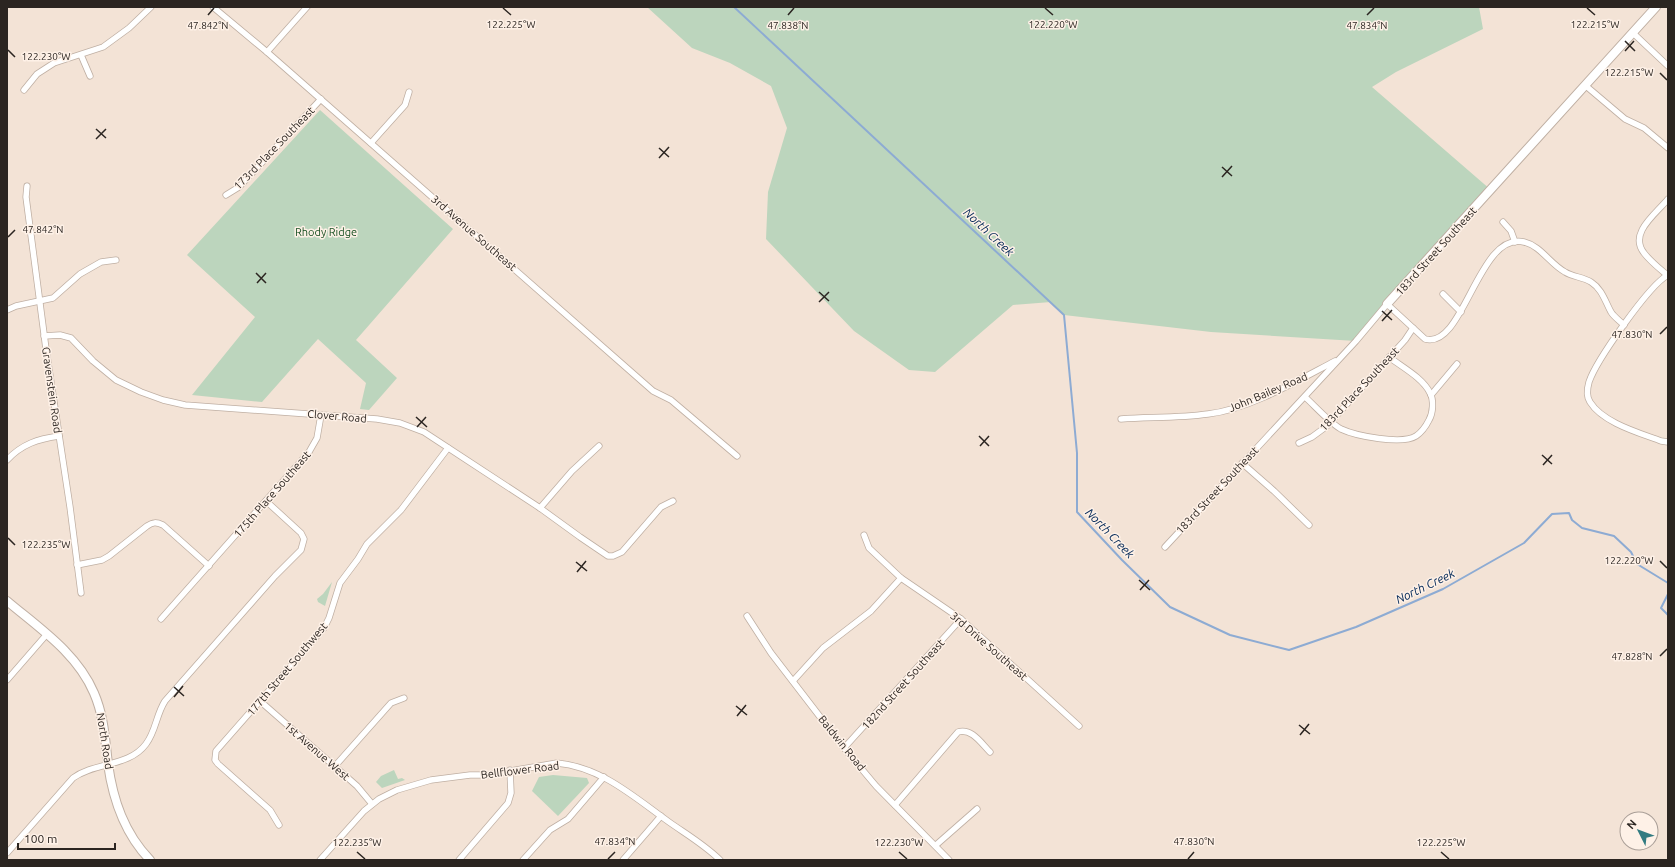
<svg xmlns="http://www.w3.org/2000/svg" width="1675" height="867" font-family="Ubuntu,sans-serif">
<rect width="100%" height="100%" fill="#f3e3d6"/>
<g fill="#bcd5bd">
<path d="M647 7H1479L1483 29 1396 72 1372 87 1491 190 1356 341 1211 332 1064 315 1051 302 1013 305 935 372 909 370 854 331 766 239 768 192 787 128 771 86 730 63 692 48Z"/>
<path d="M320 110 453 229 356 340 397 378 369 410 360 409 366 383 318 339 262 402 192 395 255 317 187 255Z"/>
<path d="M332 582 325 606 318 602 317 599 323 594Z"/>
<path d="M394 770 398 779 402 778 405 780 382 788 376 782 381 776Z"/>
<path d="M553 775 587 778 589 783 558 816 532 791 539 777Z"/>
</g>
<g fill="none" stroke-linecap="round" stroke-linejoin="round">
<g stroke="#8dabd3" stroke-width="2">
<path d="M734 7 1064 315 1077 453V512L1122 560 1170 607 1230 635 1289 650 1356 627 1443 589 1524 543 1552 514 1569 513 1572 520 1582 528 1614 536 1631 552 1637 564 1668 583"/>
<path d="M1668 594 1661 608 1668 615"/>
</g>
<g stroke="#bfafa3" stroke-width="7">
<g id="street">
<path d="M213 7 267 52 653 391 671 400 737 456"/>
<path d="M1633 33 1668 66"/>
<path d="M267 52 307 7"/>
<path d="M81 55 90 76"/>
<path d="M1586 86 1625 119 1644 128 1668 148"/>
<path d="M24 90 37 74 54 63 103 47 129 28 151 7"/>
<path d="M371 143 405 105 409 92"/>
<path d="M27 186 26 197 46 349 70 507 81 593"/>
<path d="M226 195 239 187 321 99"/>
<path d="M1503 222 1511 231 1515 242"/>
<path d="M1667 275C1659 268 1650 261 1644 253 1628 233 1657 213 1668 199"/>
<path d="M1668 275C1649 285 1596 361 1589 382 1587 389 1586 396 1590 402 1603 423 1640 433 1661 441L1668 442"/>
<path d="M1443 294 1461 312"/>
<path d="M7 310 16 306 53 298 80 274 101 262 116 260"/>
<path d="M44 336 60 335 71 338 93 361 116 380 141 392 163 400 185 405 377 419 400 423 424 432 540 508 580 537 608 556H613L622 552 661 507 673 501"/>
<path d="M1431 395 1457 364"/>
<path d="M1305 397C1314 405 1330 423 1341 429 1356 436 1402 445 1416 436 1422 432 1426 426 1429 420 1433 413 1434 400 1430 393 1423 378 1402 367 1389 357"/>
<path d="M1121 419C1150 417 1179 418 1208 414 1250 409 1297 381 1335 361"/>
<path d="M1299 443 1312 437 1327 426 1405 340 1413 328"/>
<path d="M7 460C22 444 38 439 59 436"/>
<path d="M1242 463 1274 491 1309 525"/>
<path d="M540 508 572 471 599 446"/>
<path d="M864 535 869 548 901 578 961 619 1079 726"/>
<path d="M1165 547 1356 341 1387 304 1425 339C1464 350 1478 231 1524 242 1541 246 1550 264 1565 272 1573 277 1583 277 1591 282 1602 289 1605 301 1611 312 1614 317 1620 321 1624 325"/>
<path d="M77 565 102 560 109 556 147 526C153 522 156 522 163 525L209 566"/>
<path d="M747 616 771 653 844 748 876 786 949 860"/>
<path d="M161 619 309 452 317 438 321 415"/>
<path d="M7 680 47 634"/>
<path d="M793 681 823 648 871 611 901 578"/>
<path d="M260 701 357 786 372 804"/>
<path d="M844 748 961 619"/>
<path d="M335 766 391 703 404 698"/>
<path d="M895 805 958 732C972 728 981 743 990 752"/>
<path d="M279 825 270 810 218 764 215 760 216 751 324 628 329 618 340 583 358 559 367 544 401 510 448 448"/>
<path d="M936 845 977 809"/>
<path d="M7 853 73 778C95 762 129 767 146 744 156 731 156 715 165 701L275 576 301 550 304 539 301 533 266 501"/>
<path d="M320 860 364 811 379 799 397 790 431 780 470 775H487L557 763C601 767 634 797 669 822 686 834 705 845 720 860"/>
<path d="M459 860 508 803 511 793 510 770"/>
<path d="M523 860 550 830 568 819 604 777"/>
<path d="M623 860 661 816"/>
</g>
</g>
<g stroke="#bfafa3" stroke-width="10">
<g id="secondary">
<path d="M1387 304 1656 7"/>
<path d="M7 601C39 628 77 653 94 693 104 716 105 739 108 764 113 800 124 833 150 860"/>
</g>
</g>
<use href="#street" stroke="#fff" stroke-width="5.5"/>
<use href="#secondary" stroke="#fff" stroke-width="8"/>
</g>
<path fill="none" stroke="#2b2521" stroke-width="1.5" d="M503 8 511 15M1045 8 1053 15M1587 8 1595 15M208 15 214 8M788 15 794 8M1367 15 1374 8M1625 41 1635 51M8 50 15 57M1625 51 1634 41M1660 73 1667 80M96 129 106 138M96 139 106 129M659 148 669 157M659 158 669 147M1222 167 1232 176M1222 177 1232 166M8 237 15 230M256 273 266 283M257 283 266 273M819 292 829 301M819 302 829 292M1382 311 1392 320M1382 321 1392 310M1660 334 1667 327M416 417 427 427M417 427 426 417M979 436 989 446M980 446 989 436M1542 455 1552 464M1543 465 1552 455M8 538 15 545M1660 561 1667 568M576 562 587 571M577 572 586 561M1139 580 1150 590M1140 590 1149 580M1660 656 1667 649M174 687 184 696M174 697 183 686M736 706 747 715M737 716 746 705M1299 725 1310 734M1300 735 1309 724M357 852 365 859M899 852 907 859M1441 852 1449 859M608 859 615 852M1188 859 1194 852"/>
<g text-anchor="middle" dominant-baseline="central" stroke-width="3" stroke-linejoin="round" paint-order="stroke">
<g font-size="11" fill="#2b2521" stroke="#fef1e7">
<text transform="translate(274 148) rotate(-46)">173rd Place Southeast</text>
<text transform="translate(474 233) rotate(41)">3rd Avenue Southeast</text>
<text transform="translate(1436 251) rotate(-48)">183rd Street Southeast</text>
<text transform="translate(1359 389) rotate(-47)">183rd Place Southeast</text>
<text transform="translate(52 390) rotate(82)">Gravenstein Road</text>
<text transform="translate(1268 392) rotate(-23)">John Bailey Road</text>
<text transform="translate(337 416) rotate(5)">Clover Road</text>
<text transform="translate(1217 490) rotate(-47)">183rd Street Southeast</text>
<text transform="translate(272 494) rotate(-49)">175th Place Southeast</text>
<text transform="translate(989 646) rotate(41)">3rd Drive Southeast</text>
<text transform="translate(287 669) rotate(-50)">177th Street Southwest</text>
<text transform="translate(903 684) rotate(-48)">182nd Street Southeast</text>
<text transform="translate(105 741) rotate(81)">North Road</text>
<text transform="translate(842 743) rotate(51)">Baldwin Road</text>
<text transform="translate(317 751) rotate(41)">1st Avenue West</text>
<text transform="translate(520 770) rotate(-7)">Bellflower Road</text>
</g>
<g font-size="11" fill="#154e1f" stroke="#fef1e7">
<text x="326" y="232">Rhody Ridge</text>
</g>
<g font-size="12" font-style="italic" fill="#002757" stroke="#fef1e7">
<text transform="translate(989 232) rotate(43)">North Creek</text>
<text transform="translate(1110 533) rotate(46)">North Creek</text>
<text transform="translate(1425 586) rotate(-26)">North Creek</text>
</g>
</g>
<g font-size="10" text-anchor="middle" fill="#2b2521" stroke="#fef1e7" stroke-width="3" stroke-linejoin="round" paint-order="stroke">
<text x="511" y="28">122.225°W</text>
<text x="1053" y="28">122.220°W</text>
<text x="1595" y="28">122.215°W</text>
<text x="208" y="29">47.842°N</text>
<text x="788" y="29">47.838°N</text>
<text x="1367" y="29">47.834°N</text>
<text x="46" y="60">122.230°W</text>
<text x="1629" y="76">122.215°W</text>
<text x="43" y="233">47.842°N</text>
<text x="1632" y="338">47.830°N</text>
<text x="46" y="548">122.235°W</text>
<text x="1629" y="564">122.220°W</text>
<text x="1632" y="660">47.828°N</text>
<text x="615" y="845">47.834°N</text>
<text x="1194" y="845">47.830°N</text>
<text x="357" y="846">122.235°W</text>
<text x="899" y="846">122.230°W</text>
<text x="1441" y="846">122.225°W</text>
</g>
<rect width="1675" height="867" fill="none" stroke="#2b2521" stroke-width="16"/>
<g transform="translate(1639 831) rotate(312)"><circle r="19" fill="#fef1e7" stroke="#aa9f98"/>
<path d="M0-3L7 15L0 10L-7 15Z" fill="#327b81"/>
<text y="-6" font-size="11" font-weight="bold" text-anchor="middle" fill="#2b2521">N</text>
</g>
<path d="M18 843v6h97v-6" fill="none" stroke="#2b2521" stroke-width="2"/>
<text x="24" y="843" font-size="12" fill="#2b2521" stroke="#fef1e7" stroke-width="3" paint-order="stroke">100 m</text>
</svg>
